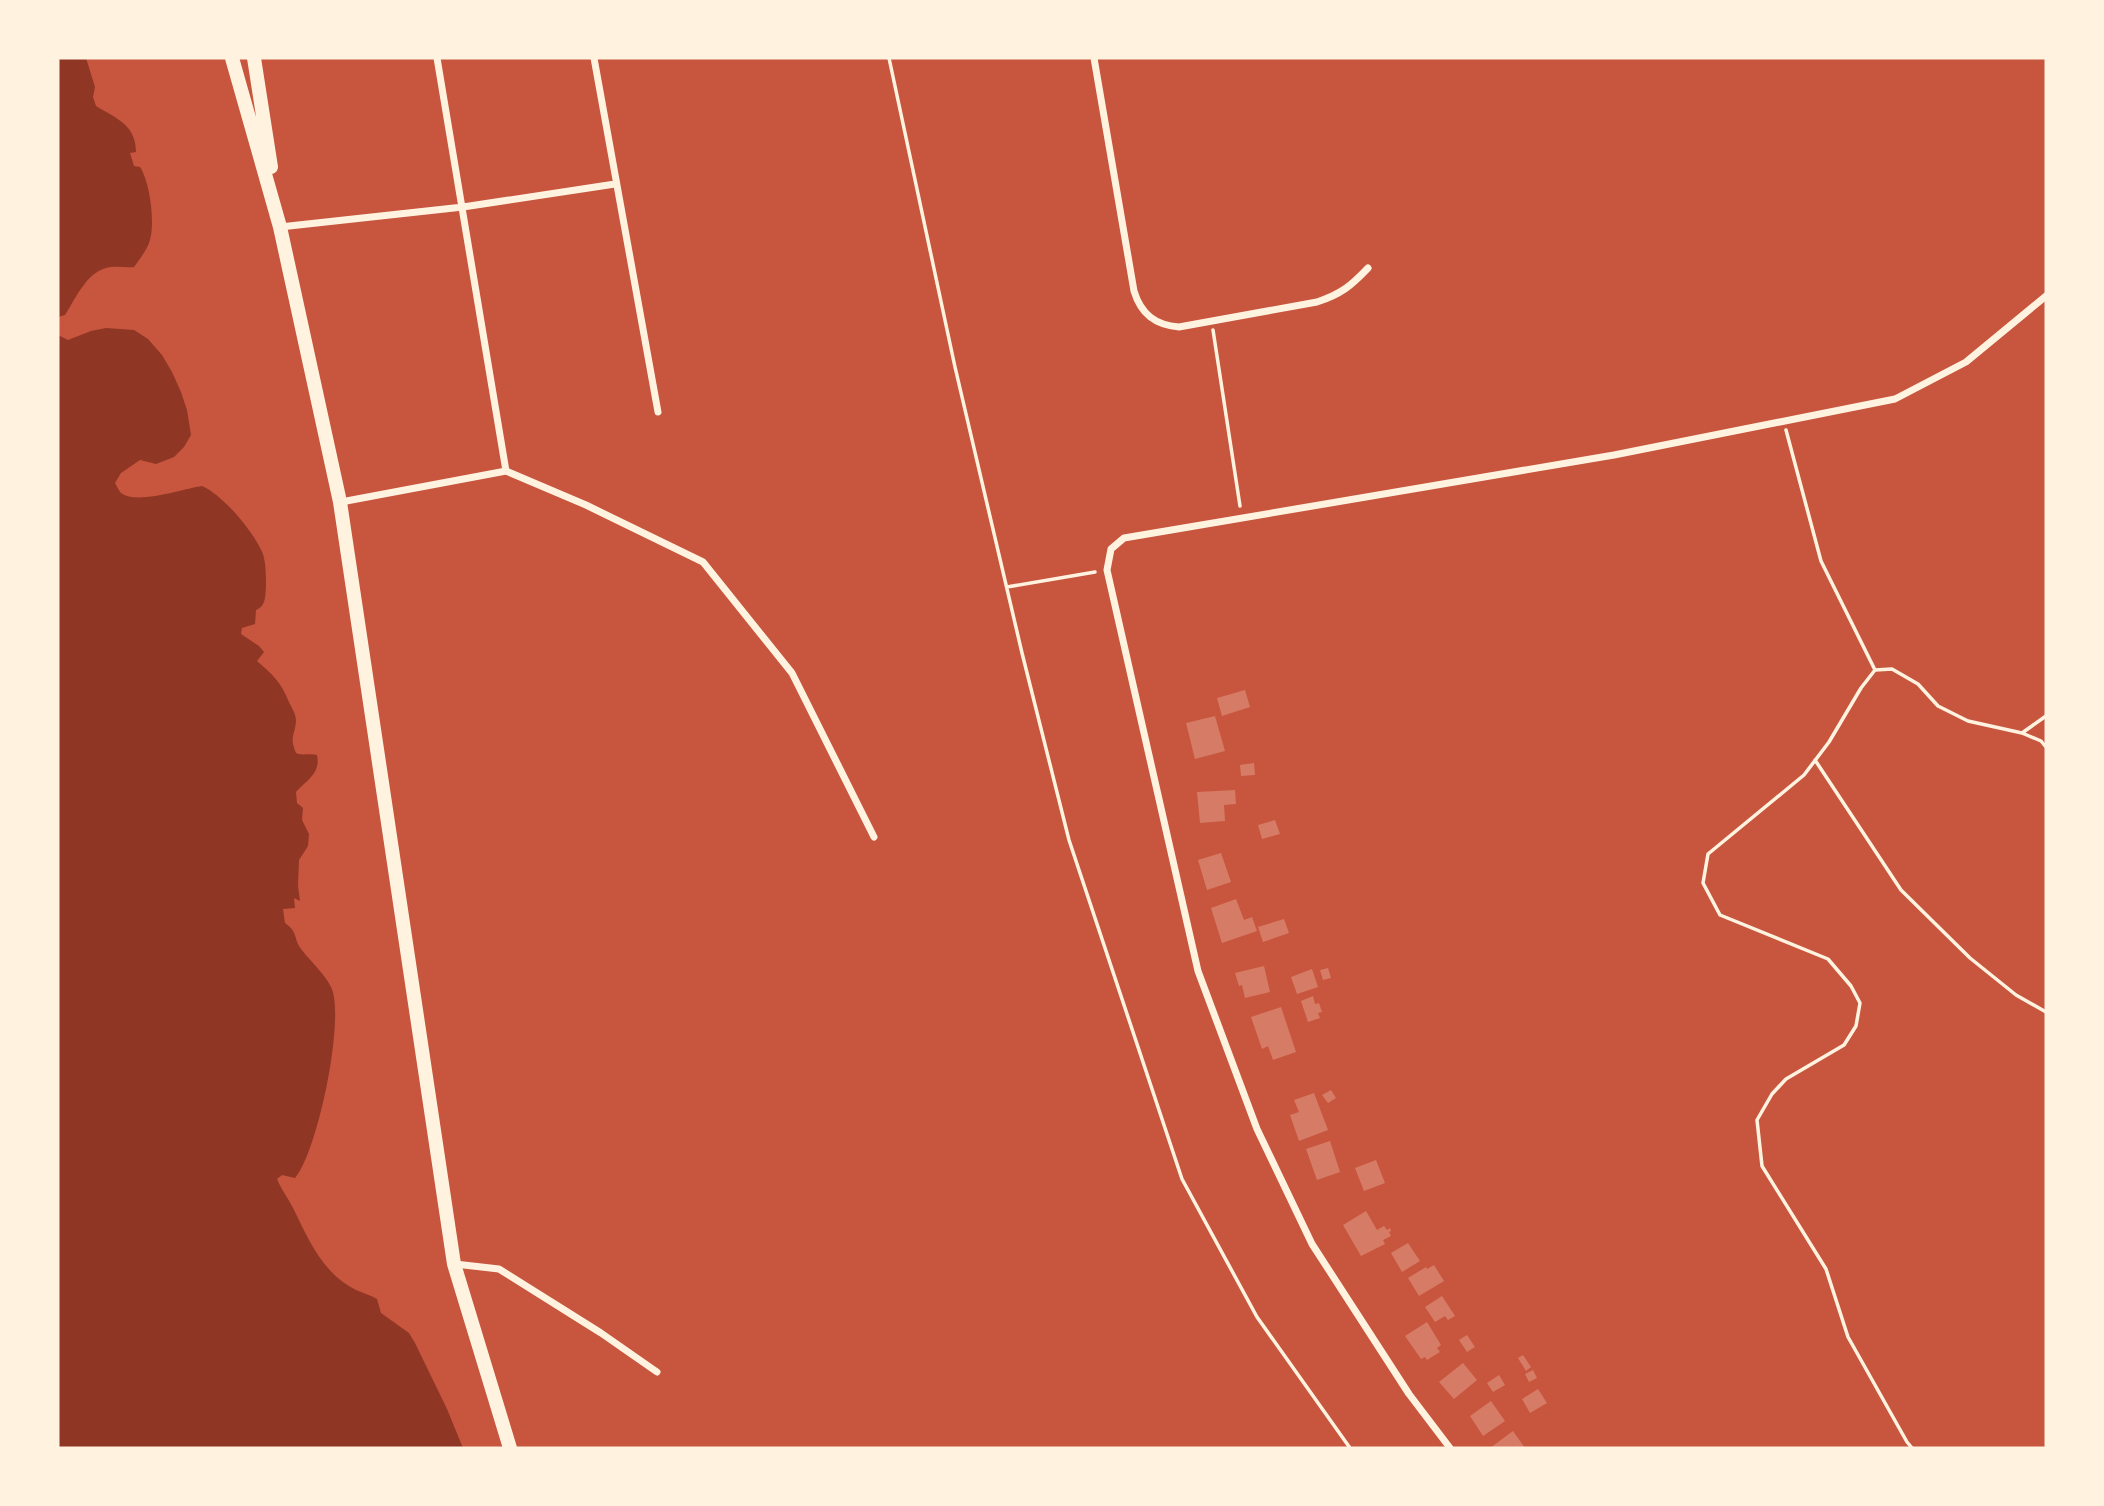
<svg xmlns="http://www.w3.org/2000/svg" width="2104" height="1506" font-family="Mulish,sans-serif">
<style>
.water{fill:#8f3625}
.building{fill:#d67c66}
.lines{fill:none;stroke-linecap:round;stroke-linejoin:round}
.path{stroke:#fff3e0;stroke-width:3.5}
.minor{stroke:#fff3e0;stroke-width:7}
.secondary{stroke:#fff3e0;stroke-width:14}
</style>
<rect width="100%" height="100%" fill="#c8553d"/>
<path class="water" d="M 58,58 L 86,58 L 95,87 L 93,97 L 96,106 C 115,118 136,124 136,152 L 130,153 L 134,166 L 140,167 C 150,182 156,225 149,243 C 146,251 139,260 134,267 C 126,268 119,266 111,267 C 88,269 76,298 65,315 L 58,317 Z
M 106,328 L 134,330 L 148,339 L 162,355 L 172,372 L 181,392 L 187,410 L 191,435 L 184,447 L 174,457 L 156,464 L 140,460 L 121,473 L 115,483 C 117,486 118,490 121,493 C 136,505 183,489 202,486 C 223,495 254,532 263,554 C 266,564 266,577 266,587 C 265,597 266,606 256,610 L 255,624 L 242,628 L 241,634 L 259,646 L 264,652 L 257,661 C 272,674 281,682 288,700 C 291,707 296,713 296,721 C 295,735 289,737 296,753 C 303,756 309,753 317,755 C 321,773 307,780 296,792 L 297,803 L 303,808 L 302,820 L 309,834 L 308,846 L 299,860 L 298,886 L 300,901 L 294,898 L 295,908 L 283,909 L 285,923 C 298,932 293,937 301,949 C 310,961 324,973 331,987 C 346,1017 317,1154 295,1178 L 282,1175 L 277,1179 C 281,1189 288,1198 293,1208 C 309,1240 322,1273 356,1290 C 363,1293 370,1295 377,1299 L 381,1313 L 409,1333 L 415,1343 L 447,1409 L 463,1448 L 58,1448 L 58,335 L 68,340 L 91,331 Z"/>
<path class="building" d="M 1245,690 L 1250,707 L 1222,716 L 1217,698 Z
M 1215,716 L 1225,751 L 1195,759 L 1186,723 Z
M 1254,763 L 1255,775 L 1241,776 L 1240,765 Z
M 1235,790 L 1236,804 L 1224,805 L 1225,821 L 1200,823 L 1197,792 Z
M 1275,820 L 1280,834 L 1262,839 L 1258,825 Z
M 1221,853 L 1231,882 L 1207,890 L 1198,860 Z
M 1236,899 L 1244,920 L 1252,917 L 1257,931 L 1222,943 L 1211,908 Z
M 1284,919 L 1289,933 L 1263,942 L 1258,927 Z
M 1264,966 L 1270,992 L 1245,998 L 1242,985 L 1239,986 L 1235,973 Z
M 1328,968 L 1331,978 L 1323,980 L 1320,970 Z
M 1312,969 L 1318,987 L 1297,994 L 1291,977 Z
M 1313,996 L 1315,1004 L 1319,1003 L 1322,1012 L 1318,1013 L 1320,1018 L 1308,1022 L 1301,1001 Z
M 1281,1007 L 1296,1052 L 1273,1060 L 1268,1046 L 1262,1049 L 1251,1017 Z
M 1331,1090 L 1336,1098 L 1328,1103 L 1322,1095 Z
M 1314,1093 L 1328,1130 L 1299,1141 L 1290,1115 L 1299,1112 L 1294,1100 Z
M 1330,1141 L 1340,1172 L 1317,1180 L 1306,1149 Z
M 1376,1160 L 1385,1183 L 1364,1191 L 1355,1168 Z
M 1366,1211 L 1377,1230 L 1384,1226 L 1387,1230 L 1390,1228 L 1391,1231 L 1389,1232 L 1391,1236 L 1383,1240 L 1385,1244 L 1361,1256 L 1343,1225 Z
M 1408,1243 L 1420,1261 L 1402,1272 L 1391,1253 Z
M 1434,1265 L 1444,1281 L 1419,1296 L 1408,1278 L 1426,1267 L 1427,1269 Z
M 1442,1296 L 1455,1316 L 1448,1320 L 1445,1316 L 1435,1322 L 1425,1307 Z
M 1427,1322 L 1441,1345 L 1437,1348 L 1440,1352 L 1427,1360 L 1425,1357 L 1421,1359 L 1405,1336 Z
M 1467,1335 L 1475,1347 L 1467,1352 L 1459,1340 Z
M 1523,1355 L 1531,1367 L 1526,1371 L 1518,1358 Z
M 1463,1363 L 1477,1380 L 1454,1399 L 1439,1382 Z
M 1533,1370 L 1537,1378 L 1529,1382 L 1525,1374 Z
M 1499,1375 L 1505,1385 L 1493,1392 L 1487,1383 Z
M 1538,1389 L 1547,1403 L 1530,1413 L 1522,1399 Z
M 1491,1401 L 1505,1421 L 1483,1436 L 1470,1416 Z
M 1513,1431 L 1525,1448 L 1490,1448 Z"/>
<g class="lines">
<path class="path" d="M 889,58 L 955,367 L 1022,653 L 1069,840 L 1182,1179 L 1257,1317 L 1350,1448
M 1213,330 L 1240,506
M 1786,430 L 1821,561 L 1875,670
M 1007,587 L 1095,572
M 1875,670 L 1861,688 L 1829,742 L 1804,775 L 1708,854 L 1703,883 L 1720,915 L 1828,959 L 1851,986 L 1860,1003 L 1856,1026 L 1844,1045 L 1786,1079 L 1772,1094 L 1757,1120 L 1762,1166 L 1826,1269 L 1848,1337 L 1907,1442 L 1912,1448
M 1875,670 L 1892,669 L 1918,684 L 1938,706 L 1968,721 L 2022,733 L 2041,741 L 2046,747
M 2022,733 L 2046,716
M 1815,760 L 1901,890 L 1970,958 L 2016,995 L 2046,1012"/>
<path class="minor" d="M 437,58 L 506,471
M 594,58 L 658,412
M 1094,58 L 1134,291 C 1141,314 1155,325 1179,327 L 1317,302 C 1341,294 1351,286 1368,268
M 280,227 L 463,207 L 615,184
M 341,502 L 506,471 L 586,505 L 703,562 L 792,673 L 874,837
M 455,1264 L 499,1269 L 601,1333 L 657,1372
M 1450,1448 L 1409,1394 L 1312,1244 L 1257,1129 L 1198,971 L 1107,570 L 1111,549 L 1124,538 L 1614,455 L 1895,399 L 1966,362 L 2046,296"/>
<path class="secondary" d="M 232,58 L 280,227 L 340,502 L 454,1264 L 510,1448
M 254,58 L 271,167"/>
</g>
<rect width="2104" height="1506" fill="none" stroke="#fff3e0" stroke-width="119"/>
</svg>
